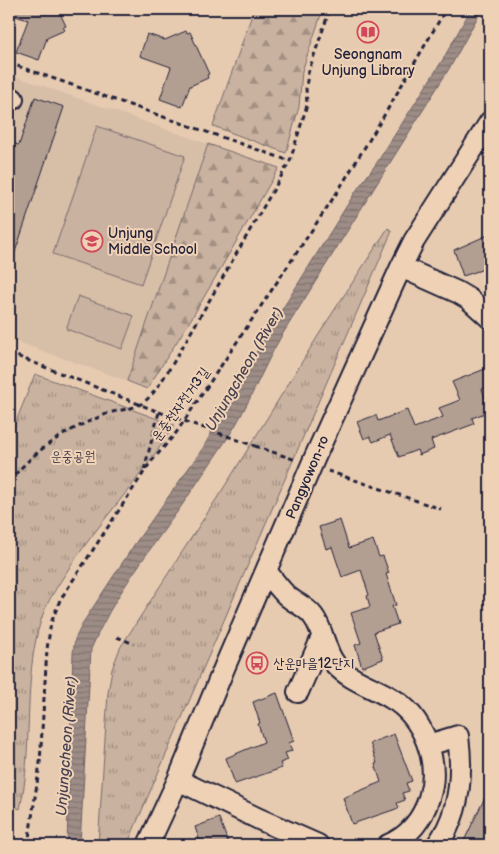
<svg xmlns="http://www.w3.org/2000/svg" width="499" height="854" font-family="'Balsamiq Sans','Poor Story',sans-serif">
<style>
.built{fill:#d7bea7}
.grass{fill:url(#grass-tufts);stroke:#766a6d}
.forest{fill:url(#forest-firs);stroke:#766a6d}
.pitch{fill:#c9b29f;stroke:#766a6d}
.water{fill:url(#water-rules);stroke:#6c6268}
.building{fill:#b39f91;stroke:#22223b}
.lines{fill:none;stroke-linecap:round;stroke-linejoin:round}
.minor-casing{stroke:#22223b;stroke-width:24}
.path{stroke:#22223b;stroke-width:3;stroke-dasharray:5 4;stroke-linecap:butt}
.minor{stroke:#efd2b6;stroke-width:20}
.path-bridge{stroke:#22223b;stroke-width:3;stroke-dasharray:5 4;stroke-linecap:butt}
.labels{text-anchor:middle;stroke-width:4;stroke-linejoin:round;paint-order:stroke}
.poi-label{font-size:14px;fill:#22223b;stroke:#efd2b6;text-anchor:start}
.street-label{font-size:14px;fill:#22223b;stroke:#efd2b6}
.park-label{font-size:14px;fill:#433f4f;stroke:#efd2b6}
.water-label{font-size:15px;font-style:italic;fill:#474252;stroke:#efd2b6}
</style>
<defs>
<pattern id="grass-tufts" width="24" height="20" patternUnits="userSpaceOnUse" patternTransform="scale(1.25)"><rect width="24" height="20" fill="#c9b29f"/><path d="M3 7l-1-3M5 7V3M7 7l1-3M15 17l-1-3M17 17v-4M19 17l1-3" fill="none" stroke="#a39083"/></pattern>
<pattern id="forest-firs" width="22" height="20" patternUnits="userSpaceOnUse" patternTransform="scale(1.25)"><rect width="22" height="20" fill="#c9b29f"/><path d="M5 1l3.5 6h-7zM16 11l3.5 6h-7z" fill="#a39083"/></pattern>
<pattern id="water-rules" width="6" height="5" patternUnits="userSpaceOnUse" patternTransform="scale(1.25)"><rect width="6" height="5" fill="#9e8d86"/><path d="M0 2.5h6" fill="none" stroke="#80736f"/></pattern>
</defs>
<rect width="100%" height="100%" fill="#e7cbb1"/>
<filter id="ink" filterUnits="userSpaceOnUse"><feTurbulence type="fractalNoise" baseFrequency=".02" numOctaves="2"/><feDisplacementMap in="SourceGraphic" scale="10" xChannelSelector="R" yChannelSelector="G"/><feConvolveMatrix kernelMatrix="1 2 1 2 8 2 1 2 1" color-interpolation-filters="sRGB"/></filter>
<g filter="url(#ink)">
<path class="built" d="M 9,74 L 208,144 L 127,381 L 9,339 Z"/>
<path class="grass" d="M 388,228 L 392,231 L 127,845 L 98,845 L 108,693 L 112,669 L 120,648 L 230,478 L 326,323 Z
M 35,374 L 174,425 C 142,479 97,523 64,576 C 55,590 46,604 41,620 C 22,681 34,747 20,809 L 9,805 L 9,439 Z"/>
<path class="forest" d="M 254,9 L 323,9 L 302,71 L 299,107 L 286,153 L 213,126 Z
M 208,144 L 279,168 L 193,316 L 147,389 L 127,381 Z"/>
<path class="pitch" d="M 97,126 L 185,156 L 141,284 L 53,254 Z
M 78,296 L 134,316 L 122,349 L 66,329 Z"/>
<path class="water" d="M 471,9 L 482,9 L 452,64 L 282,335 C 262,369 249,406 227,439 C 211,462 196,485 180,508 C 147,554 113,597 91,649 L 80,845 L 67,845 L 73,653 L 75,639 L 84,621 L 134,545 L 203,448 L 263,340 L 356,191 L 376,164 L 442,61 Z"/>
<path class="building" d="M 9,9 L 58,9 L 66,26 L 63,27 L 65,30 L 47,38 L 39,60 L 16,52 L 28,20 L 9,14 Z
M 186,31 L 187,33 L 190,32 L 209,74 L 207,75 L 208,78 L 190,86 L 182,107 L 160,99 L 171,67 L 140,56 L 147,34 L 165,40 Z
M 35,97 L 64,107 L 11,264 L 9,264 L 9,142 L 19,145 Z
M 490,234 L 490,267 L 463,276 L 454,250 Z
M 490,367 L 490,386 L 482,389 L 490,411 L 472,418 L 474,424 L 431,440 L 434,449 L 419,455 L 417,450 L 399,457 L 390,435 L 373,442 L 370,436 L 364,439 L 357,422 L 376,415 L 378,421 L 407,410 L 414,428 L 443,417 L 439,408 L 460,400 L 452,382 Z
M 340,520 L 349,548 L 373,540 L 379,557 L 383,556 L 389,573 L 386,574 L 396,605 L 392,606 L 398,624 L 374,632 L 383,659 L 362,667 L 355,645 L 361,643 L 351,613 L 370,607 L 367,596 L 369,595 L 361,570 L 342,577 L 332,547 L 326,549 L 319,527 Z
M 277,693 L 294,741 L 289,743 L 292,751 L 285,753 L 288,760 L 280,763 L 282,768 L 235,784 L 226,758 L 264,742 L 258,724 L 260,723 L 253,702 Z
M 394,734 L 412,781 L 406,783 L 409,791 L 402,793 L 405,800 L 397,803 L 399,808 L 352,824 L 343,798 L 381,782 L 375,764 L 377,763 L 370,743 Z
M 490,787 L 490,845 L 462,845 Z
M 219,818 L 229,845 L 201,845 L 195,827 Z"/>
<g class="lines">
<g class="minor-casing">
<path id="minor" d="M 9,98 L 13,99
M 401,267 L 457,292 L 469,299 L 490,318
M 267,572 C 273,580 279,588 286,595 C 294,603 306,606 313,616 C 324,630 324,650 335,664 C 349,680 373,687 391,698 C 423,716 441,762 429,798 C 423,818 409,837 388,845
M 298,692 L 322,637
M 428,745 L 458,736 C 463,774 461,813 437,845
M 178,780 L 259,819 L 318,845
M 148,845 L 178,780 L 225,666 L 315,457 L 401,267 L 414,241 L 490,122"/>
</g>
<path class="path" d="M 9,63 L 290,161
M 9,353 L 159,412 L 144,470
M 255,446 L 296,460
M 328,471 L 441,509
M 9,482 C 36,448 65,431 104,415 C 115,410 130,410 141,404 C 154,396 163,378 172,365 L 290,161 L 307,105 L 306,88 L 308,73 L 330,9
M 117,637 L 134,644
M 28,845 L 40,763 L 47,649 L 51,623 L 60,600 L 150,463 L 176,433 L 338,191 L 382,119 L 446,9"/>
<use href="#minor" class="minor"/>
<path class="path-bridge" d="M 159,412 L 255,446"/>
</g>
</g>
<defs>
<g id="library-ring" transform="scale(1.125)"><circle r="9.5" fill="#efd2b6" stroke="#d1495b" stroke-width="1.5"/><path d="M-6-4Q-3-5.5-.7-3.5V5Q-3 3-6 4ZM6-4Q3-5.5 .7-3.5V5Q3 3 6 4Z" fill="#d1495b"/></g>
<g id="school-ring" transform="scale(1.125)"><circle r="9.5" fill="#efd2b6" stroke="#d1495b" stroke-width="1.5"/><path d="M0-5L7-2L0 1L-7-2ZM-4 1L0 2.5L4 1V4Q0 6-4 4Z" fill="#d1495b"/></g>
<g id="bus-ring" transform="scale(1.125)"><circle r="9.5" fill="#efd2b6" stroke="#d1495b" stroke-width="1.5"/><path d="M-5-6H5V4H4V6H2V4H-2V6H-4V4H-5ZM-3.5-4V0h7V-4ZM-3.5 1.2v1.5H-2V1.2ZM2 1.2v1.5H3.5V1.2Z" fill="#d1495b"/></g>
</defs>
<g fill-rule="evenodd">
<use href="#library-ring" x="368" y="32"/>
<use href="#school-ring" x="92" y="241"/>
<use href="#bus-ring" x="257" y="663"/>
</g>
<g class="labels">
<g class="poi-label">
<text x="368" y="59" text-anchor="middle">Seongnam<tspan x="368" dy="16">Unjung Library</tspan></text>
<text x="108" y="238">Unjung<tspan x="108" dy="16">Middle School</tspan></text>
<text x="273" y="668">산운마을12단지</text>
</g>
<g class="street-label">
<text transform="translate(180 404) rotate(-54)" y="5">운중천자전거3길</text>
<text transform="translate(307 477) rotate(-67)" y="5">Pangyowon-ro</text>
</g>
<g class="park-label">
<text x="73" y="461">운중공원</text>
</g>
<g class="water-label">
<text transform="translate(244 369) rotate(-60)" y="5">Unjungcheon (River)</text>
<text transform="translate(66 746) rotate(-86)" y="5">Unjungcheon (River)</text>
</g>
</g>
<rect width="499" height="854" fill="none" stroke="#efd2b6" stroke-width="30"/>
<rect x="15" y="15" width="469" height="824" fill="none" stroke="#22223b" stroke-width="2" filter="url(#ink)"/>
</svg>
